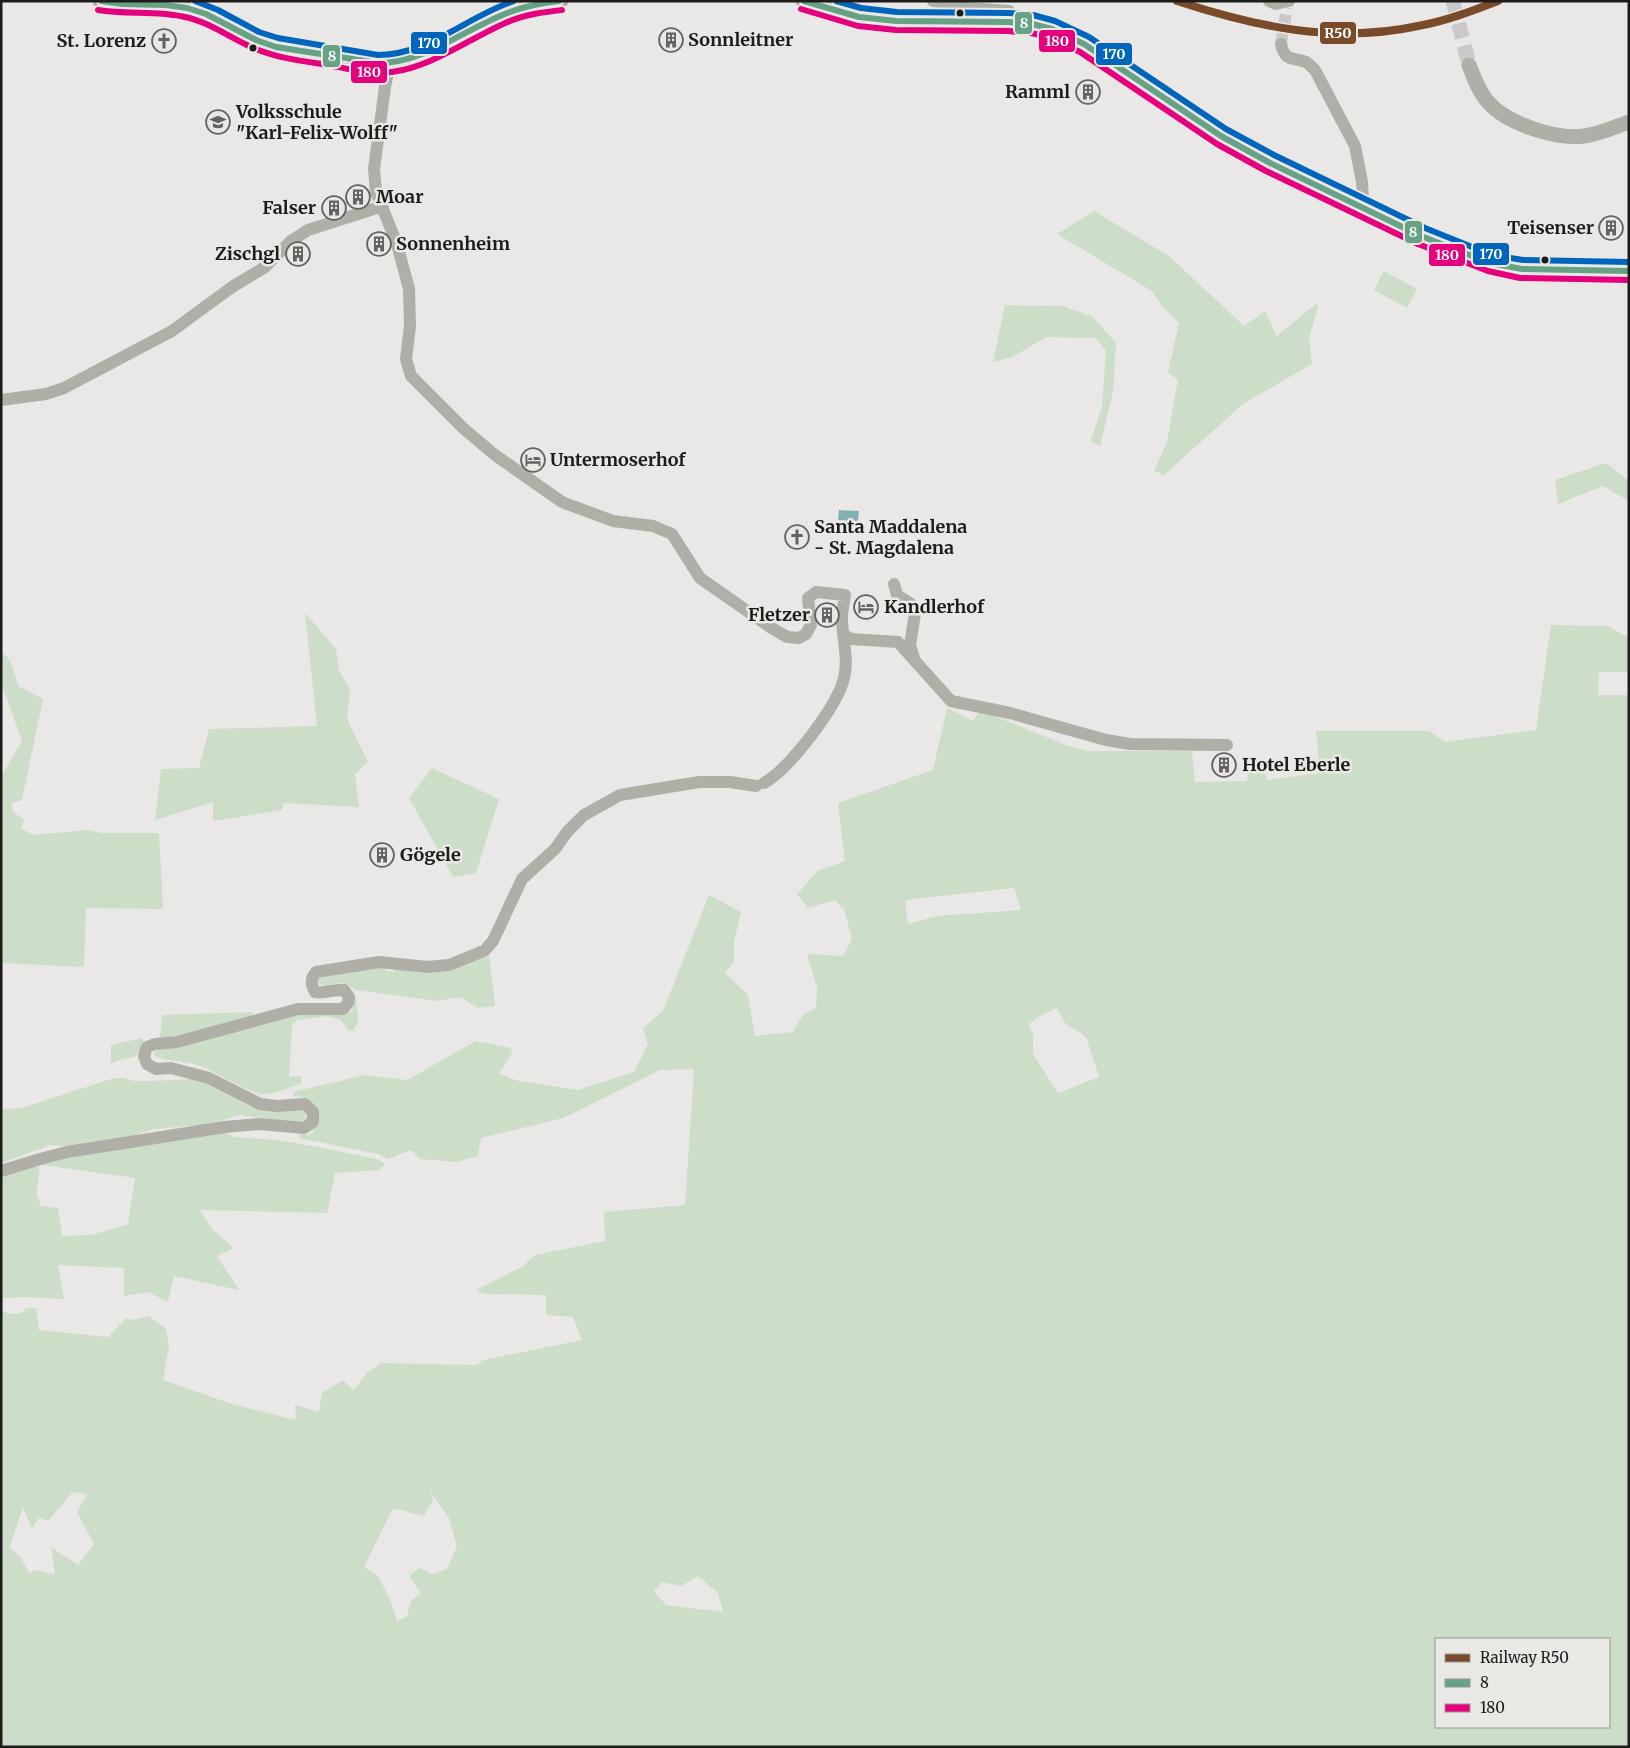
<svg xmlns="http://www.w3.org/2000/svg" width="1630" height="1748" font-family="Merriweather,serif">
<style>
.green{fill:#ccdec7;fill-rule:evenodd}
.water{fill:#82afb4}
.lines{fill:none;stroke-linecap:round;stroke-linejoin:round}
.minor-tunnel{stroke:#cac9c8;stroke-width:12;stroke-dasharray:12 6;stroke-linecap:butt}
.tertiary-tunnel{stroke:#cac9c8;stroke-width:15;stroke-dasharray:15 8;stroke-linecap:butt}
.minor{stroke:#afaea7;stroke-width:12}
.tertiary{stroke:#afaea7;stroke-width:15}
.bus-1-casing{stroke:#eae8e5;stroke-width:10}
.bus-2-casing{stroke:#eae8e5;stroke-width:10}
.bus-3-casing{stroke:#eae8e5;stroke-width:10}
.bus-1{stroke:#67a286;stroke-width:6}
.bus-2{stroke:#e5007d;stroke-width:6}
.bus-3{stroke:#0065bd;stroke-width:6}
.rail-1-casing{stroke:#eae8e5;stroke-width:11}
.rail-1{stroke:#7a4b2a;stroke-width:8}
.bus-dot{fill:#1d1c1b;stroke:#eae8e5;stroke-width:2}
.labels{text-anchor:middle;stroke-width:5;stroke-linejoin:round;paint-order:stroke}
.poi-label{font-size:18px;font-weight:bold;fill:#1d1c1b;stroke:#eae8e5;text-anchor:start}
.line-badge{stroke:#eae8e5;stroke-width:2}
.badge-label{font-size:14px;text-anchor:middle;font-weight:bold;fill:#fff}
</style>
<rect width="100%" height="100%" fill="#e9e8e6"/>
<path class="green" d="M 1094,211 L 1169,256 L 1244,326 L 1265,311 L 1277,336 L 1317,303 L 1318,307 L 1309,338 L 1312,364 L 1243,404 L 1164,475 L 1154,471 L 1167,442 L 1178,380 L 1168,373 L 1179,323 L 1162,306 L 1152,291 L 1057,234 Z
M 1384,271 L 1417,289 L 1407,308 L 1374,290 Z
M 1005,305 L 1063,306 L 1093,317 L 1116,343 L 1113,391 L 1100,447 L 1091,440 L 1102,407 L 1106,351 L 1096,338 L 1047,337 L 1012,357 L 993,362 Z
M 1606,463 L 1629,481 L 1629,501 L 1603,486 L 1558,504 L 1555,480 Z
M 305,613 L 336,649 L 339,670 L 350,689 L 347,719 L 368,762 L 355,774 L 359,807 L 283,803 L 282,810 L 213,821 L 213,802 L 155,820 L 161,769 L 199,768 L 209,729 L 317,726 Z
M 1551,625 L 1608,626 L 1629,638 L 1629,672 L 1599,672 L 1598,695 L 1629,695 L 1629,1747 L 1,1747 L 1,1309 L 6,1313 L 19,1314 L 27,1308 L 36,1308 L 39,1330 L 108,1337 L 126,1318 L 131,1320 L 149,1316 L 166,1329 L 169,1347 L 163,1380 L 232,1404 L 296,1420 L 295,1405 L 319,1412 L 322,1393 L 343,1380 L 354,1390 L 366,1374 L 380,1363 L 477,1365 L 483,1360 L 582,1340 L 573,1317 L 546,1315 L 546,1295 L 484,1294 L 476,1290 L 523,1266 L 535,1255 L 605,1241 L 604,1212 L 685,1205 L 694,1069 L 660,1070 L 563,1118 L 481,1138 L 478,1156 L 457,1162 L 420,1159 L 411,1150 L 388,1159 L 378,1154 L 299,1138 L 300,1134 L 310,1135 C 326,1117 317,1097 294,1096 L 293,1092 L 365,1075 L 407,1080 L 476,1041 L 511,1048 L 512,1053 L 499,1074 L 519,1081 L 578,1090 L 634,1072 L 648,1044 L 643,1028 L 663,1011 L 709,895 L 741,912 L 734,942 L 734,962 L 725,973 L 748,995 L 755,1036 L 793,1032 L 802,1016 L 816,1008 L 817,987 L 807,954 L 843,956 L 852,939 L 844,909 L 835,900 L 808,908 L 797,894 L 818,871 L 845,861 L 838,803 L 933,770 L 947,708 L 973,721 L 980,710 L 1066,745 L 1089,751 L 1192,751 L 1195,782 L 1247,781 L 1248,773 L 1265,772 L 1267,780 L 1320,773 L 1316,731 L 1429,731 L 1445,742 L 1536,730 ZM 1014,888 L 1021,910 L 937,916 L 908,924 L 905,900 ZM 1057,1008 L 1065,1023 L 1086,1037 L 1099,1077 L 1058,1093 L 1033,1054 L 1033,1035 L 1029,1024 L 1038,1017 ZM 430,1491 L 449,1518 L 457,1546 L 447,1569 L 434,1574 L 419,1568 L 409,1576 L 421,1593 L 411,1601 L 407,1616 L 397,1621 L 390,1599 L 378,1576 L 364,1567 L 393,1508 L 424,1516 L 433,1500 ZM 73,1492 L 87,1494 L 77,1512 L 94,1544 L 78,1565 L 51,1547 L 55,1574 L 37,1570 L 29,1573 L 20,1556 L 9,1548 L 23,1508 L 32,1528 L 39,1518 L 48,1521 ZM 698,1576 L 718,1593 L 723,1612 L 666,1605 L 654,1591 L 662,1582 L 681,1586 ZM 1436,1639 L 1609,1639 L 1609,1727 L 1436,1727 Z
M 1,652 C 12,658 15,674 18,686 L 43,699 L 22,800 L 12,803 L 13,812 L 25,820 L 21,828 L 33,835 L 87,830 L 102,833 L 159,833 L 163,909 L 86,908 L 84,967 L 1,963 L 1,777 L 22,741 L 1,682 Z
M 432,768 L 499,799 L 476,873 L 453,877 L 409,798 Z
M 489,952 L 495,1006 L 477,1008 L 461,997 L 437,1001 L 356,990 C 344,982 337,981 324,987 L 317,982 L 318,977 L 387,966 L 386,971 L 395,972 L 394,967 L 420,973 L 436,972 Z
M 356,997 L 358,1022 L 353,1031 L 348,1030 L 341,1020 L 328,1016 L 297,1020 L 292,1026 L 289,1077 L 301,1076 L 301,1084 C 289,1087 276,1094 263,1094 C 251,1094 217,1073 203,1067 C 188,1061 170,1062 154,1056 L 156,1049 L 260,1026 L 297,1013 L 344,1014 L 353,1010 L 354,998 Z
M 252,1012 L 254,1017 L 170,1038 L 160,1037 L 162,1015 Z
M 142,1038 L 144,1043 L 136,1056 L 116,1061 L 111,1064 L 111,1045 Z
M 122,1078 L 135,1081 L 151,1081 L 192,1079 L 215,1086 L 249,1106 L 262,1110 L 302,1109 L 307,1115 L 306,1119 L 297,1123 L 239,1115 L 221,1121 L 203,1125 L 154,1129 L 122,1139 L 69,1147 L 51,1145 L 1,1163 L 1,1109 L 22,1108 L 111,1079 Z
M 224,1132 L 234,1137 L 277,1140 L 318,1147 L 376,1159 L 386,1164 L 379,1170 L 335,1173 L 327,1213 L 200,1210 L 212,1229 L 234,1248 L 217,1256 L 239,1290 L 174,1276 L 168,1302 L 148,1292 L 124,1296 L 124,1268 L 58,1265 L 64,1299 L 26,1297 L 1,1298 L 1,1176 L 36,1164 L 40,1168 L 36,1193 L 41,1206 L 58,1208 L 62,1236 L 91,1235 L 128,1224 L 135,1178 L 43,1165 L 42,1162 Z"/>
<path class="water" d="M 839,510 L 859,511 L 858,521 L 838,520 Z"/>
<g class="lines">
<path class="minor-tunnel" d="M 1281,44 L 1287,8"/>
<path class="tertiary-tunnel" d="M 1453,1 L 1469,65"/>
<path class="minor" d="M 933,1 L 954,7 L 1009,11 L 1008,22
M 1269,1 L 1276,4 L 1289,1
M 1281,44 C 1285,62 1292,57 1306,62 C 1309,64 1312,67 1315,70 L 1355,146 L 1362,182 L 1363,200 L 1360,206
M 390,63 L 385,87 L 374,169 L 376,192 L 397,244 L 409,289 L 410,326 L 406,359 L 411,376 L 463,428 L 495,455 L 562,502 L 613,521 L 653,526 L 672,534 L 700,578 L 770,627 L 787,637 L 799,638 L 806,634 L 811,625 L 808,598 L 816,592 L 845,595 C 844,603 842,610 842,618 C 842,638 849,658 844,678 C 837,707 789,769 764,783
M 1,400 L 46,394 L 64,388 L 172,331 L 232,287 L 265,267 L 291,241 L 308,230 L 383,206
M 894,584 L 897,595 L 916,607 L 910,645 L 914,658
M 843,634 L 851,639 L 898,642 L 951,701 L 1010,713 L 1106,740 L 1130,744 L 1227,745
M 1,1171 L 40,1159 L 67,1152 L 225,1127 L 259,1124 L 304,1128 L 313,1122 L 313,1112 L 305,1104 L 277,1106 L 260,1104 L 209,1078 L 171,1068 L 156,1069 L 147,1064 L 144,1056 L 147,1047 L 155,1044 L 177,1042 L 298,1009 L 343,1009 L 348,1003 L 349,997 L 344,990 C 334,989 325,994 315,992 C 311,984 310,979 316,972 L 379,962 L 427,967 L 449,965 L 476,954 L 485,950 L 493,941 L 522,879 L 555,849 L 567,832 L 584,815 L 620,795 L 699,782 L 730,782 L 756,786"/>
<path class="tertiary" d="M 100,1 C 129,8 159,1 187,8 C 213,14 233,30 256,40 C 282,51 310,53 338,58 C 355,61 373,65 391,63 C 434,57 469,28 509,12 C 526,6 544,3 561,1
M 803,1 L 859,17 L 896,21 L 1008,22 L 1032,24 L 1052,29 L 1084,44 L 1221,136 L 1270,163 L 1421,236 L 1490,263 L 1522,269 L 1629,271
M 1469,65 C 1474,78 1479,92 1488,102 C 1507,124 1557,140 1584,136 C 1600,134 1614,127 1629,122"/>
<g class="bus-1-casing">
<path id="bus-1" d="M 101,1 L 122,4 L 166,5 L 187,8 L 206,14 L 256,40 L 276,47 L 378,63 C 427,63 465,28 510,12 C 525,6 542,3 559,1
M 804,1 L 859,17 L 896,21 L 1008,22 L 1032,24 L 1052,29 L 1084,44 L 1221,136 L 1270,163 L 1421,236 L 1490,263 L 1522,269 L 1629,271"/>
</g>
<g class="bus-2-casing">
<path id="bus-2" d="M 801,9 L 858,26 L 896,30 L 1008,31 L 1031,33 L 1049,37 L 1080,52 L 1217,144 L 1266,171 L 1418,244 L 1488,271 L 1520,278 L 1629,280
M 98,10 C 127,15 157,10 185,17 C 209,22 229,37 251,47 C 275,58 302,61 328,65 C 349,69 371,75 392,72 C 435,66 471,37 510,21 C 527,14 545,12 562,10"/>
</g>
<g class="bus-3-casing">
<path id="bus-3" d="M 195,1 L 218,10 L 259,32 L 278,38 L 378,55 C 428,55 468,16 514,1
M 836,1 L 861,8 L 897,12 L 1009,13 L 1033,15 L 1055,21 L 1089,37 L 1226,129 L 1274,155 L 1425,228 L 1492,255 L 1523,260 L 1629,262"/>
</g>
<use href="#bus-1" class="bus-1"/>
<use href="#bus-2" class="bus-2"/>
<use href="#bus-3" class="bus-3"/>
<g class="rail-1-casing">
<path id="rail-1" d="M 1177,1 C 1256,27 1335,44 1418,26 C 1446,21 1472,11 1498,1"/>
</g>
<use href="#rail-1" class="rail-1"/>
</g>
<defs>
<g id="building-ring" transform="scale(1.25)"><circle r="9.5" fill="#eae8e5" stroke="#646362" stroke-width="1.5"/><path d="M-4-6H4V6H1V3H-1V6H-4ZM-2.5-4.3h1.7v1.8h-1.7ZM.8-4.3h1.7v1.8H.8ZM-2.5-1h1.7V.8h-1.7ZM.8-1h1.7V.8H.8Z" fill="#646362"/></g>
<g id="church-ring" transform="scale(1.25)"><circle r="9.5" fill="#eae8e5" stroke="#646362" stroke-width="1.5"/><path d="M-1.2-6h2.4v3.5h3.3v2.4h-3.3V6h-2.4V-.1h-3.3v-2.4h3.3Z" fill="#646362"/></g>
<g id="school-ring" transform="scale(1.25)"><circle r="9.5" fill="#eae8e5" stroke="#646362" stroke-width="1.5"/><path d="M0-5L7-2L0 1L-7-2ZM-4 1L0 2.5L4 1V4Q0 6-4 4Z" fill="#646362"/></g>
<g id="hotel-ring" transform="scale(1.25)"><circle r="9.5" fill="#eae8e5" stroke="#646362" stroke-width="1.5"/><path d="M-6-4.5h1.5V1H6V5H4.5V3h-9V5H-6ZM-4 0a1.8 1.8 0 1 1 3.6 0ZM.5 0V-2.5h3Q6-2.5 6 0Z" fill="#646362"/></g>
</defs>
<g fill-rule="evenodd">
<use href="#building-ring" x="671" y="40"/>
<use href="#church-ring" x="164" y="41"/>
<use href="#building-ring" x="1088" y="92"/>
<use href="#school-ring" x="218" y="122"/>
<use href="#building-ring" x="358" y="197"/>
<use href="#building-ring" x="334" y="208"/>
<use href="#building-ring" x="1611" y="228"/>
<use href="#building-ring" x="379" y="244"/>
<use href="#building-ring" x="298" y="254"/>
<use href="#hotel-ring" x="533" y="460"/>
<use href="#church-ring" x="797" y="537"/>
<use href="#hotel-ring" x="866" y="607"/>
<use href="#building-ring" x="827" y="615"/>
<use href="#building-ring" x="1224" y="765"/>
<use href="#building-ring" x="382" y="855"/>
</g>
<g class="bus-dot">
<circle cx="960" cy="13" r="4.5"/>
<circle cx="253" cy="48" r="4.5"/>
<circle cx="1545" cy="260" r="4.5"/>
</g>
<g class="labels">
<g class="poi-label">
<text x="688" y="46">Sonnleitner</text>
<text x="146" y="47" text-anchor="end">St. Lorenz</text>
<text x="1070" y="98" text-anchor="end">Ramml</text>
<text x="236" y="118">Volksschule<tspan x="236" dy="21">"Karl-Felix-Wolff"</tspan></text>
<text x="376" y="203">Moar</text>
<text x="316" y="214" text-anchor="end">Falser</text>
<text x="1594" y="234" text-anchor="end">Teisenser</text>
<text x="396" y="250">Sonnenheim</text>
<text x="280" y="260" text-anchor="end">Zischgl</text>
<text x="550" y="466">Untermoserhof</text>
<text x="814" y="533">Santa Maddalena<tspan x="814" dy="21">- St. Magdalena</tspan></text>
<text x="884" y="613">Kandlerhof</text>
<text x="810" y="621" text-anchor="end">Fletzer</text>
<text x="1242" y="771">Hotel Eberle</text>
<text x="400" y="861">Gögele</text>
</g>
</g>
<g class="line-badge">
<rect x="1014" y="11" width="19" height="24" rx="5" fill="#67a286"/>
<rect x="1319" y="21" width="38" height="24" rx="5" fill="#7a4b2a"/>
<rect x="1038" y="29" width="38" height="24" rx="5" fill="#e5007d"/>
<rect x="410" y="31" width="38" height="24" rx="5" fill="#0065bd"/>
<rect x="1095" y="42" width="38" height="24" rx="5" fill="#0065bd"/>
<rect x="322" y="44" width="19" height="24" rx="5" fill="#67a286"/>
<rect x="350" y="60" width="38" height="24" rx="5" fill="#e5007d"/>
<rect x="1404" y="220" width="19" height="24" rx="5" fill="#67a286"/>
<rect x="1472" y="242" width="38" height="24" rx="5" fill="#0065bd"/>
<rect x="1428" y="243" width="38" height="24" rx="5" fill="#e5007d"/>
</g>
<g class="badge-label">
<text x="1024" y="28">8</text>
<text x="1338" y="38">R50</text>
<text x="1057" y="46">180</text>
<text x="429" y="48">170</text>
<text x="1114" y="59">170</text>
<text x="332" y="61">8</text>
<text x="369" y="77">180</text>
<text x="1413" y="237">8</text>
<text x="1491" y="259">170</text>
<text x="1447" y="260">180</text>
</g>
<rect width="1630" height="1748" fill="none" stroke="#1d1c1b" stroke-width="5"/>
<rect x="1435" y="1638" width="175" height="90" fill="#eae8e5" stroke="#989694"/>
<rect x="1445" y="1654" width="25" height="8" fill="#7a4b2a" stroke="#989694"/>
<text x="1480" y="1663" font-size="15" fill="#1d1c1b">Railway R50</text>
<rect x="1445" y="1679" width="25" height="8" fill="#67a286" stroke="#989694"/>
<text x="1480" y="1688" font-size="15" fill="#1d1c1b">8</text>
<rect x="1445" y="1704" width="25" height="8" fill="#e5007d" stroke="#989694"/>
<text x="1480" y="1713" font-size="15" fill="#1d1c1b">180</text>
</svg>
